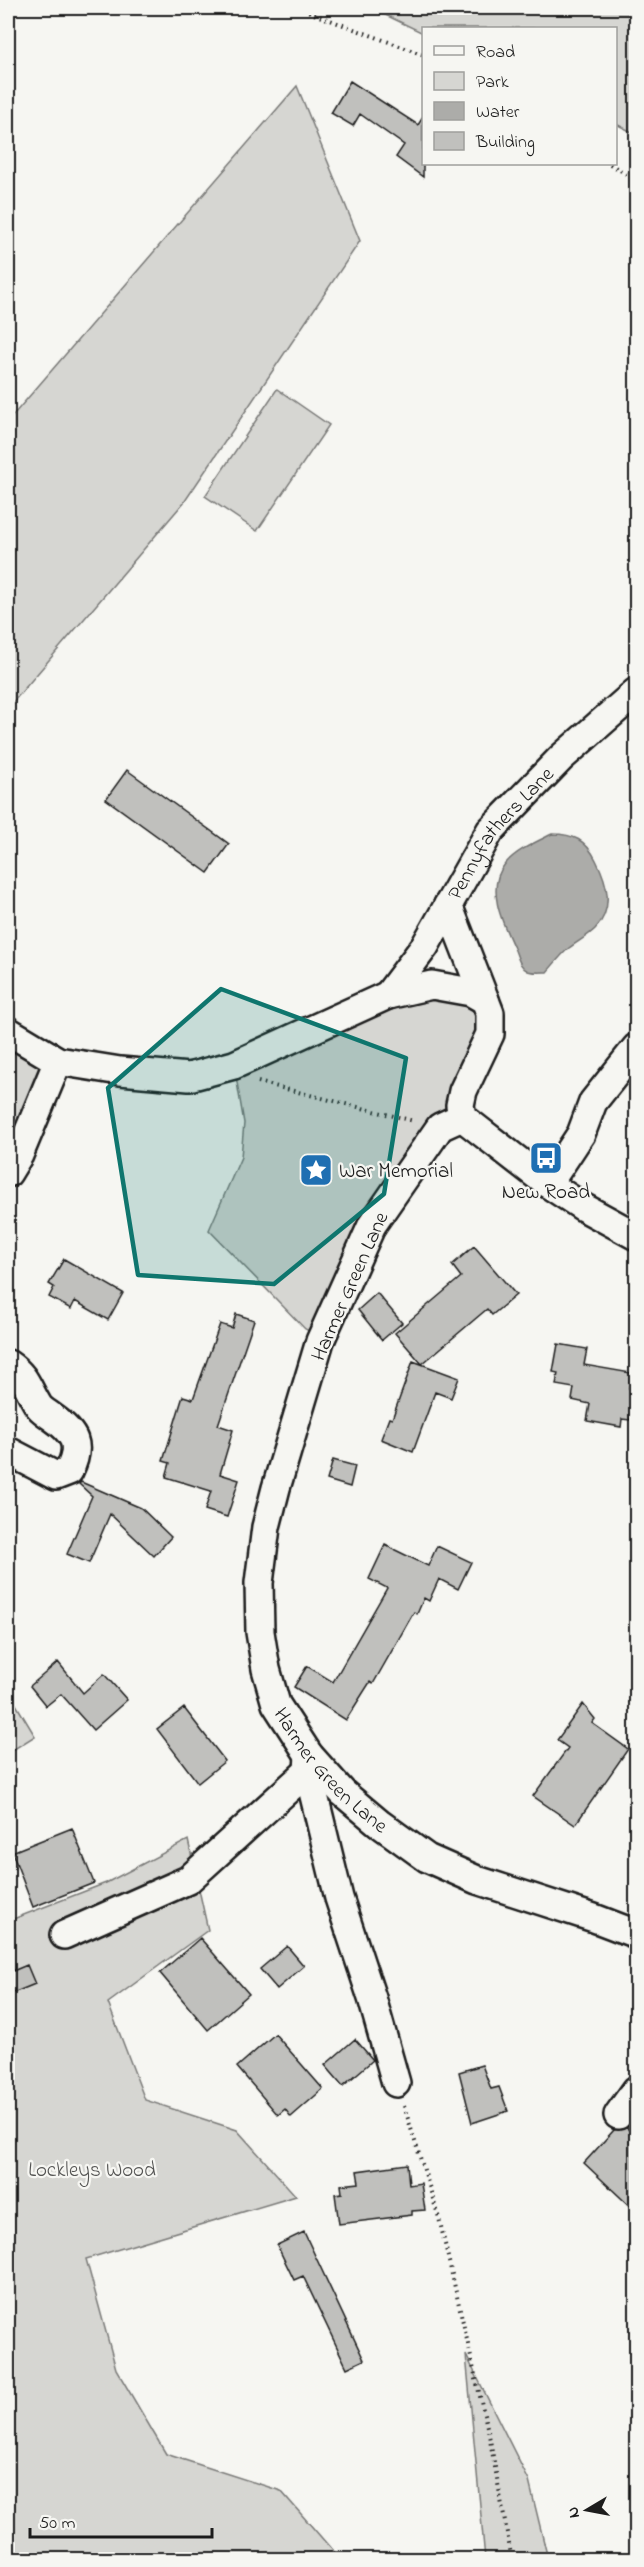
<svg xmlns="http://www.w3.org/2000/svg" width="644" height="2567" font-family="'Indie Flower',sans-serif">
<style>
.green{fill:#d6d6d2;stroke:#797977;stroke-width:1.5}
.water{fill:#acaca9;stroke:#727271;stroke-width:1.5}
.building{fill:#c0c0bd;stroke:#1c1c1c;stroke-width:1.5}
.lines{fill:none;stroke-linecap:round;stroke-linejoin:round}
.minor-casing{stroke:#1c1c1c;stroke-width:32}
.path{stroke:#1c1c1c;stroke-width:4;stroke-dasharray:1.5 4.5;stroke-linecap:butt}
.minor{stroke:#f6f6f2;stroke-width:27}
.marked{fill:#0f766e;fill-opacity:0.2;stroke:#0f766e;stroke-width:4.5;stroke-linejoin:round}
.labels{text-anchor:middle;stroke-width:4.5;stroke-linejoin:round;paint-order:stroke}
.street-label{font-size:21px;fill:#1c1c1c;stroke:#f6f6f2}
.poi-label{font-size:21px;fill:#1c1c1c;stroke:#f6f6f2;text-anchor:start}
.park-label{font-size:21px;fill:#545453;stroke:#f6f6f2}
</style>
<rect width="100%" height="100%" fill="#f6f6f2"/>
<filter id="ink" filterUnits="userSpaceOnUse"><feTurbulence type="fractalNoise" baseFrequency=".0167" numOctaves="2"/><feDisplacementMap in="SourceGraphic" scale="12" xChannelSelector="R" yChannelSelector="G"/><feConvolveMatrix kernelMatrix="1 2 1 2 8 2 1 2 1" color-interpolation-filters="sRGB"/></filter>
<g filter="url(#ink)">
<path class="green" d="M 371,8 L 636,8 L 636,134 L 616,124 L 616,28 L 424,28 L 423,33 Z
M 297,86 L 360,241 L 185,501 L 8,708 L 8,421 Z
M 277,389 L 329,425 L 257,531 L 205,496 Z
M 432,985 L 490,1013 L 440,1127 L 322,1337 L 305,1329 L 209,1230 L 241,1157 L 244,1123 L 234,1065 Z
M 8,1031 L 58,1061 L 8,1169 Z
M 8,1691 L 35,1736 L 8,1753 Z
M 188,1840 L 208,1930 L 108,2003 L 145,2100 L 237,2130 L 296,2196 L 86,2259 L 116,2369 L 166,2454 L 281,2491 L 340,2559 L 8,2560 L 8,1921 L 106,1883 Z
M 466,2355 L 529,2481 L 548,2559 L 485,2559 Z"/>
<path class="water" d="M 552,834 C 574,834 586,840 596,860 C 607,882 615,908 595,929 C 588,936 577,942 569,948 C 561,955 554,964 547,972 C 542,972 533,973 528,971 C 519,967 518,956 514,948 C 503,924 485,888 505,864 C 517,850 536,842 552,834 Z"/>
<path class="building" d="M 350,81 L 418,125 L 423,117 L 423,177 L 396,157 L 404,145 L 360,114 L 353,126 L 331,113 Z
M 127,770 L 229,844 L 208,873 L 106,799 Z
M 474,1246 L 516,1295 L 492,1315 L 487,1309 L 422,1364 L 395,1333 L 461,1277 L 452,1265 Z
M 64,1259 L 123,1293 L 108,1320 L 75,1301 L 71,1309 L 49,1297 L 54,1287 L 49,1284 Z
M 377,1293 L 402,1323 L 382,1340 L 358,1310 Z
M 236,1314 L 254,1320 L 218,1425 L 233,1430 L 220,1474 L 239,1480 L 227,1517 L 205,1510 L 211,1491 L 166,1477 L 170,1463 L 163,1461 L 183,1396 L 193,1399 L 220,1324 L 232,1328 Z
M 558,1344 L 587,1349 L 584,1365 L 631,1373 L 629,1388 L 636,1389 L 630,1420 L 622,1419 L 621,1427 L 587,1421 L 590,1404 L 572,1400 L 574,1388 L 556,1385 L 558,1373 L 553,1372 Z
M 413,1361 L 459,1378 L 451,1398 L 435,1392 L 413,1452 L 381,1439 L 389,1418 L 392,1419 Z
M 333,1460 L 355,1466 L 350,1487 L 327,1480 Z
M 81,1482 L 141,1508 L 171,1537 L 154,1556 L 110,1514 L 89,1563 L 67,1554 L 92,1496 L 79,1484 Z
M 385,1545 L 428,1566 L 437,1546 L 471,1562 L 458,1589 L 439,1579 L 429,1601 L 424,1598 L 417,1614 L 414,1612 L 373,1684 L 370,1682 L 346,1720 L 294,1687 L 307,1666 L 333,1682 L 387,1588 L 369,1579 Z
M 58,1662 L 83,1693 L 104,1674 L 127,1700 L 93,1730 L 61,1694 L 46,1706 L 30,1686 Z
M 583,1704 L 595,1719 L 592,1723 L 628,1749 L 575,1825 L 533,1796 L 568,1748 L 557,1740 Z
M 184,1708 L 225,1761 L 198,1783 L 157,1729 Z
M 72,1828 L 94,1883 L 33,1907 L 12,1852 Z
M 200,1938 L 249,1994 L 208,2030 L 160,1973 Z
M 287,1946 L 304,1966 L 277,1989 L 260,1969 Z
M 27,1965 L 35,1984 L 13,1993 L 8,1973 Z
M 275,2034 L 323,2089 L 291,2117 L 285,2109 L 278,2115 L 237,2067 Z
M 355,2039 L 373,2060 L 343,2086 L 325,2065 Z
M 482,2065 L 491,2089 L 499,2087 L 508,2111 L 472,2123 L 459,2072 Z
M 627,2128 L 636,2137 L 636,2212 L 584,2163 L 614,2130 Z
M 407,2164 L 409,2185 L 421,2183 L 425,2210 L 412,2211 L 412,2215 L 339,2224 L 335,2194 L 342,2193 L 341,2185 L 359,2183 L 357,2171 Z
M 304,2232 L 364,2360 L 347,2368 L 303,2276 L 294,2280 L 277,2245 Z"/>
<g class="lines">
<g class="minor-casing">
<g id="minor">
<path d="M 448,905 L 485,1000"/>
<path id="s1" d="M 388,995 L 425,946 L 490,831 L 561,758 L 636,692"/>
<path d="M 8,1031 L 58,1061 L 120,1071 L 189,1077 L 234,1065 L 388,995 L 432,985 L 471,992 L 485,1000 L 490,1013 L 490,1034 L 463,1091 L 460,1105 L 462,1117"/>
<path id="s2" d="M 462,1117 L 440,1127 L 372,1225 L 320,1341 L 276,1488 L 266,1527 L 259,1583 L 260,1632 L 266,1669 L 276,1704 L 309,1755 L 343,1793 L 380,1824 L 427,1858 L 477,1880 L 594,1918 L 636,1934"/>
<path d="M 462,1117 L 548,1184 L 583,1207 L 636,1236"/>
<path d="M 8,1173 L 19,1155 L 58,1061"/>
<path d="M 548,1184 L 581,1134 L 593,1102 L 636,1048"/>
<path d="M 8,1364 C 26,1376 27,1387 38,1405 C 41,1410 47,1413 52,1417 C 75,1433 82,1445 69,1471 L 56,1476 L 8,1451"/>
<path d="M 309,1755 L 308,1771 L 339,1898 L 372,1998 L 396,2083"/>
<path d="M 64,1935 L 188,1880 L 308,1771"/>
<path d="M 618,2115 L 636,2090"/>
</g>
</g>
<path class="path" d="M 304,8 L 311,13 L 424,55
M 610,164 L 636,180
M 258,1082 L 414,1121
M 404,2106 L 439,2218 L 490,2440 L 512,2560"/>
<use href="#minor" class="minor"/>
</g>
</g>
<path class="marked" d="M 221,989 L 406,1058 L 384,1194 L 274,1284 L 138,1275 L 108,1088 Z"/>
<defs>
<g id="bus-square" transform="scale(1.725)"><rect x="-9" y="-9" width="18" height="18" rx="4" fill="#1f6fb2" stroke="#f6f6f2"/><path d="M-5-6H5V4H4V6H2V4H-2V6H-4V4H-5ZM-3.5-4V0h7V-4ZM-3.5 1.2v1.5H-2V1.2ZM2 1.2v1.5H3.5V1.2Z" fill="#fff"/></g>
<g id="sight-square" transform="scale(1.725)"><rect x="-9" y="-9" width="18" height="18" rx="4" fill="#1f6fb2" stroke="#f6f6f2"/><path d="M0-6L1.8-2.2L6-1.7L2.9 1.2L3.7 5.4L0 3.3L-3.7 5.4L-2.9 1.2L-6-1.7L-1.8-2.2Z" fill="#fff"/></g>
</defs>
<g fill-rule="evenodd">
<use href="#bus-square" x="546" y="1158"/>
<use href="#sight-square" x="316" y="1170"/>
</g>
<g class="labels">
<g class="street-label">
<text dy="7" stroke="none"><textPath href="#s1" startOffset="198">Pennyfathers Lane</textPath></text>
<text transform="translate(349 1286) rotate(-66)" y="7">Harmer Green Lane</text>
<text dy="7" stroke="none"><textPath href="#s2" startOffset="730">Harmer Green Lane</textPath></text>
</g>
<g class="poi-label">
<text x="339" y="1177">War Memorial</text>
<text x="546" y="1198" text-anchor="middle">New Road</text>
</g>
<g class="park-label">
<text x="92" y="2176">Lockleys Wood</text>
</g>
</g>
<rect width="644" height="2567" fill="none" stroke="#f6f6f2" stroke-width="30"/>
<rect x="15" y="15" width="614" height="2537" fill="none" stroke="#1c1c1c" stroke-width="2" filter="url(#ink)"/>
<rect x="422" y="27" width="195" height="138" fill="#f6f6f2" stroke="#9f9f9c" stroke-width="1.5"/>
<rect x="434" y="46" width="30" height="9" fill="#f6f6f2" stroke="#9f9f9c" stroke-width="1.5"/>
<text x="476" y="57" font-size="18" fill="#1c1c1c">Road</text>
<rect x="434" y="72" width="30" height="18" fill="#d6d6d2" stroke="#9f9f9c" stroke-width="1.5"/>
<text x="476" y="87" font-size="18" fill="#1c1c1c">Park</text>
<rect x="434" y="102" width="30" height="18" fill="#acaca9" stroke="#9f9f9c" stroke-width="1.5"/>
<text x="476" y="117" font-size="18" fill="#1c1c1c">Water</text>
<rect x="434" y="132" width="30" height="18" fill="#c0c0bd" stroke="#9f9f9c" stroke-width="1.5"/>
<text x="476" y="147" font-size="18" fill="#1c1c1c">Building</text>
<g transform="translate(587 2510) rotate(260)" stroke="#f6f6f2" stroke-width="4.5" paint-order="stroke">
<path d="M0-4.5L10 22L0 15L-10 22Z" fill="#1c1c1c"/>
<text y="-9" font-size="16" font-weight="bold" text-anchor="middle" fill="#1c1c1c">N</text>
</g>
<path d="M30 2528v9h182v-9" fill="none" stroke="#1c1c1c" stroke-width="3"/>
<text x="39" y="2528" font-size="18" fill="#1c1c1c" stroke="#f6f6f2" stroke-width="4.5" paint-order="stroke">50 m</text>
</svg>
